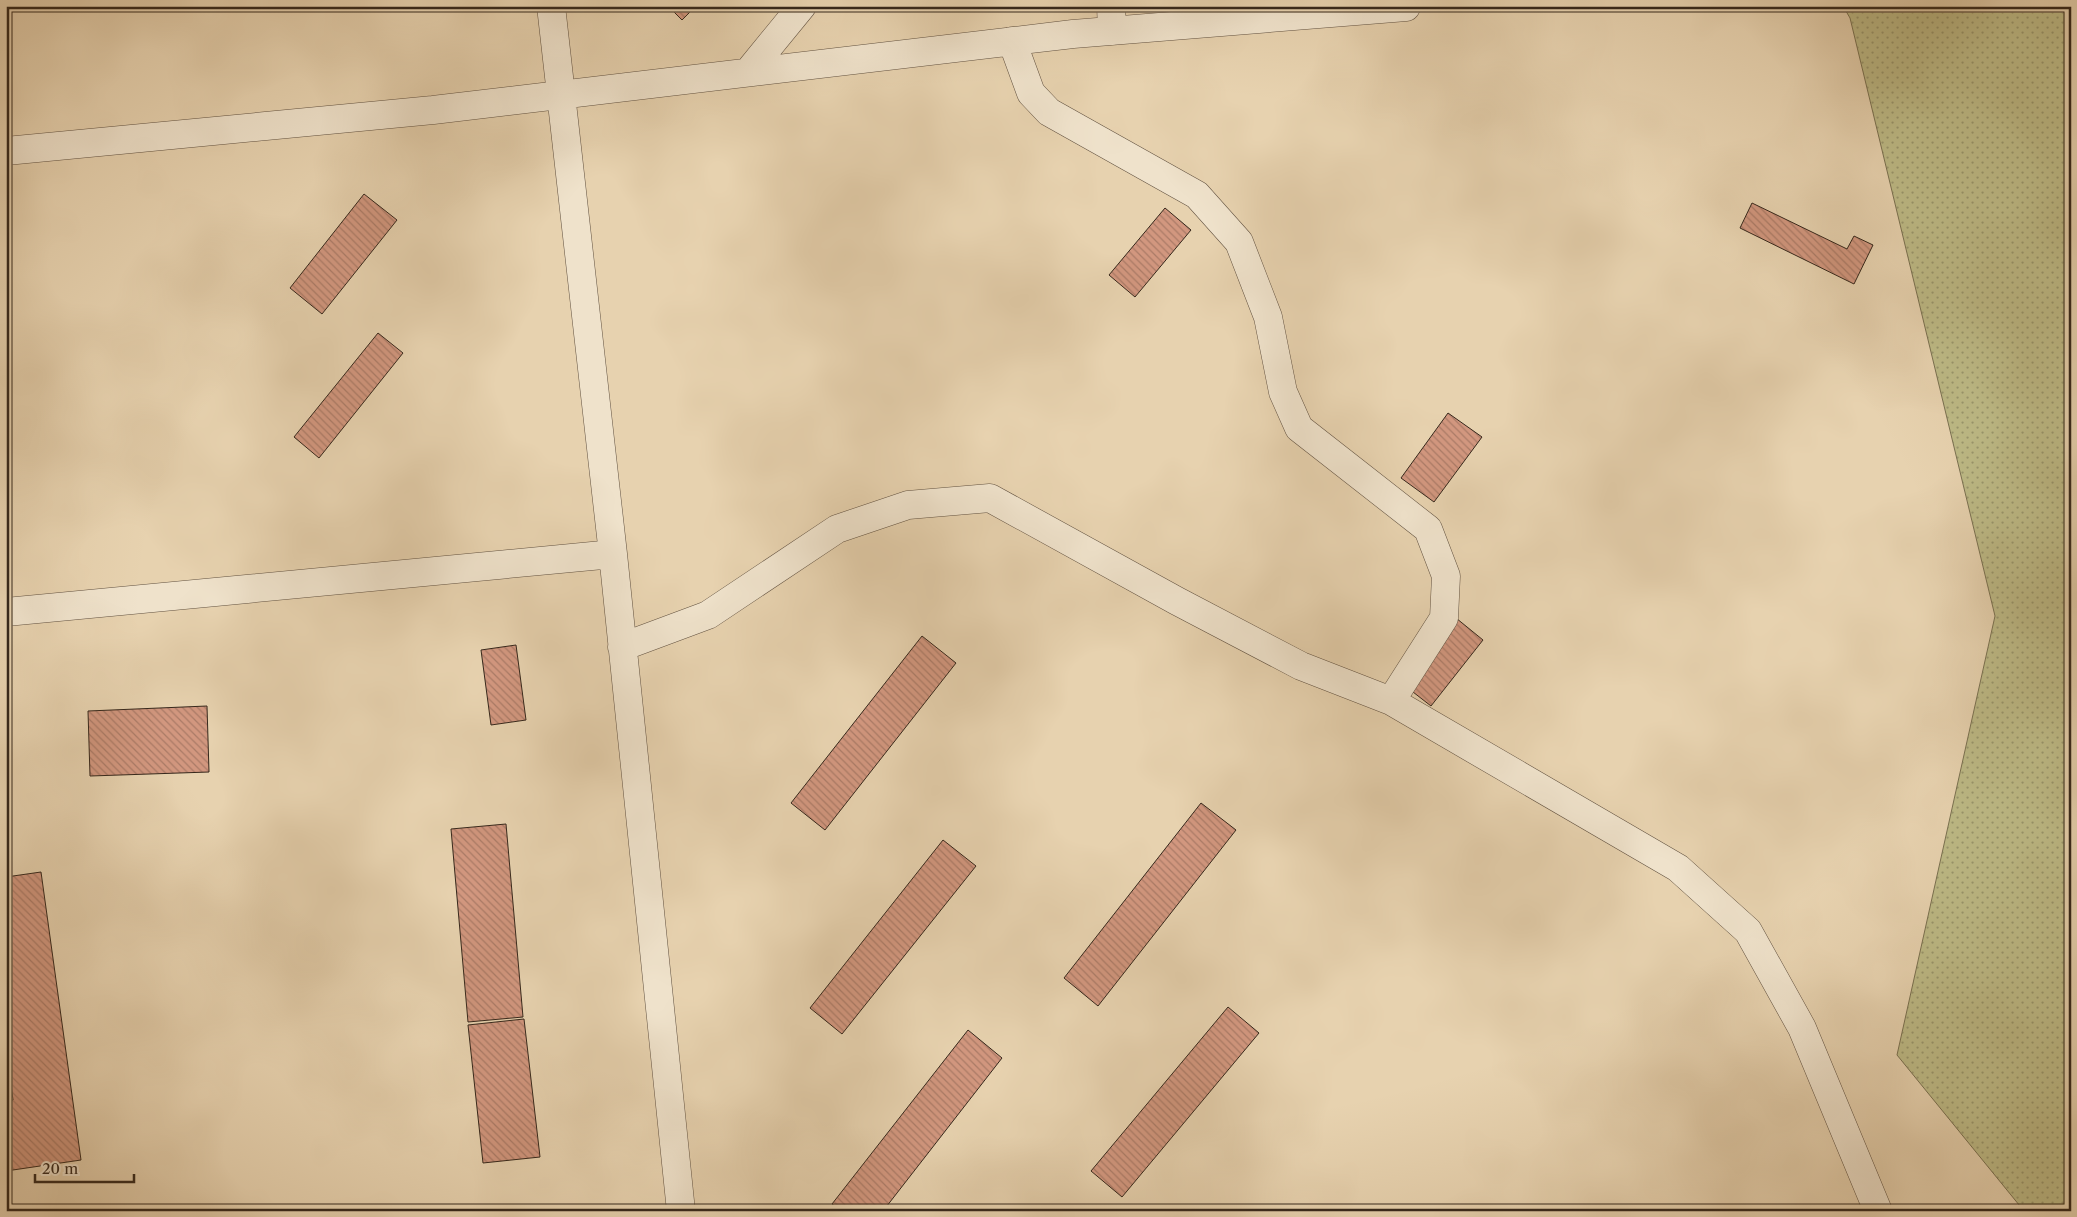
<svg xmlns="http://www.w3.org/2000/svg" width="2077" height="1217" font-family="'Libre Caslon Text',serif">
<style>
.grass{fill:url(#grass-dots);stroke:#7a7151}
.building{fill:url(#building-back-hatch);stroke:#36281c}
.lines{fill:none;stroke-linecap:round;stroke-linejoin:round}
.minor-casing{stroke:#625241;stroke-width:29}
.minor{stroke:#efe2cb;stroke-width:28}
</style>
<defs>
<pattern id="grass-dots" width="8" height="8" patternUnits="userSpaceOnUse" patternTransform="scale(1.25)"><rect width="8" height="8" fill="#bdba86"/><path d="M2 2h.1M6 6h.1" fill="none" stroke="#9a976d" stroke-width="1.8" stroke-linecap="round"/></pattern>
<pattern id="building-back-hatch" width="6" height="6" patternUnits="userSpaceOnUse" patternTransform="scale(1.25)"><rect width="6" height="6" fill="#d2977f"/><path d="M-1 5l2 2M0 0l6 6M5-1l2 2" fill="none" stroke="#ab7b67"/></pattern>
</defs>
<rect width="100%" height="100%" fill="#e7d2af"/>
<filter id="stains"><feTurbulence type="fractalNoise" baseFrequency=".004" numOctaves="4"/><feColorMatrix values="0 0 0 0 .2 0 0 0 0 .09 0 0 0 0 .02 0 0 0 .5 -.17"/></filter>
<radialGradient id="worn" r=".72"><stop offset=".6" stop-color="#630" stop-opacity="0"/><stop offset="1" stop-color="#630" stop-opacity=".3"/></radialGradient>
<path class="grass" d="M 1843,6 L 2071,6 L 2071,1211 L 2024,1211 L 1897,1055 L 1995,616 L 1850,18 Z"/>
<path class="building" d="M 668,6 L 696,6 L 682,20 Z
M 364,194 L 397,220 L 322,314 L 290,288 Z
M 1752,203 L 1847,249 L 1854,236 L 1873,245 L 1854,284 L 1740,228 Z
M 1165,208 L 1191,230 L 1135,297 L 1109,275 Z
M 378,333 L 403,353 L 319,458 L 294,437 Z
M 1448,413 L 1482,437 L 1434,502 L 1401,478 Z
M 1456,618 L 1483,640 L 1431,706 L 1404,685 Z
M 922,636 L 956,663 L 825,830 L 791,803 Z
M 516,645 L 526,720 L 491,725 L 481,650 Z
M 207,706 L 209,772 L 90,776 L 88,711 Z
M 1201,803 L 1236,830 L 1098,1006 L 1064,978 Z
M 506,824 L 523,1017 L 468,1022 L 451,829 Z
M 943,840 L 976,866 L 842,1034 L 810,1008 Z
M 41,872 L 81,1160 L 6,1171 L 6,1101 L 13,1100 L 6,1048 L 6,877 Z
M 1228,1007 L 1259,1033 L 1122,1197 L 1091,1171 Z
M 524,1019 L 540,1157 L 483,1163 L 468,1025 Z
M 968,1030 L 1002,1058 L 883,1211 L 841,1211 L 832,1204 Z"/>
<g class="lines">
<g class="minor-casing">
<path id="minor" d="M 551,6 L 613,554 L 681,1211
M 1111,6 L 1112,31
M 748,72 L 802,6
M 6,151 L 433,110 L 1073,34 L 1406,7
M 6,612 L 613,554
M 622,647 L 708,615 L 837,529 L 908,505 L 990,498 L 1177,601 L 1301,666 L 1391,701 L 1444,618 L 1446,576 L 1428,529 L 1299,428 L 1283,392 L 1268,317 L 1239,242 L 1197,195 L 1049,112 L 1031,93 L 1012,41
M 1391,701 L 1678,868 L 1748,931 L 1802,1028 L 1878,1211"/>
</g>
<use href="#minor" class="minor"/>
</g>
<rect width="2077" height="1217" fill="none" stroke="#e7d2af" stroke-width="25"/>
<rect x="8" y="8" width="2062" height="1202" fill="none" stroke="#36281c" stroke-width="2.5"/>
<rect x="12" y="12" width="2052" height="1192" fill="none" stroke="#36281c"/>
<path d="M35 1174v8h99v-8" fill="none" stroke="#36281c" stroke-width="2.5"/>
<text x="42" y="1174" font-size="15" fill="#36281c" stroke="#efe2cb" stroke-width="4" paint-order="stroke">20 m</text>
<rect width="100%" height="100%" filter="url(#stains)"/>
<rect width="100%" height="100%" fill="url(#worn)"/>
</svg>
